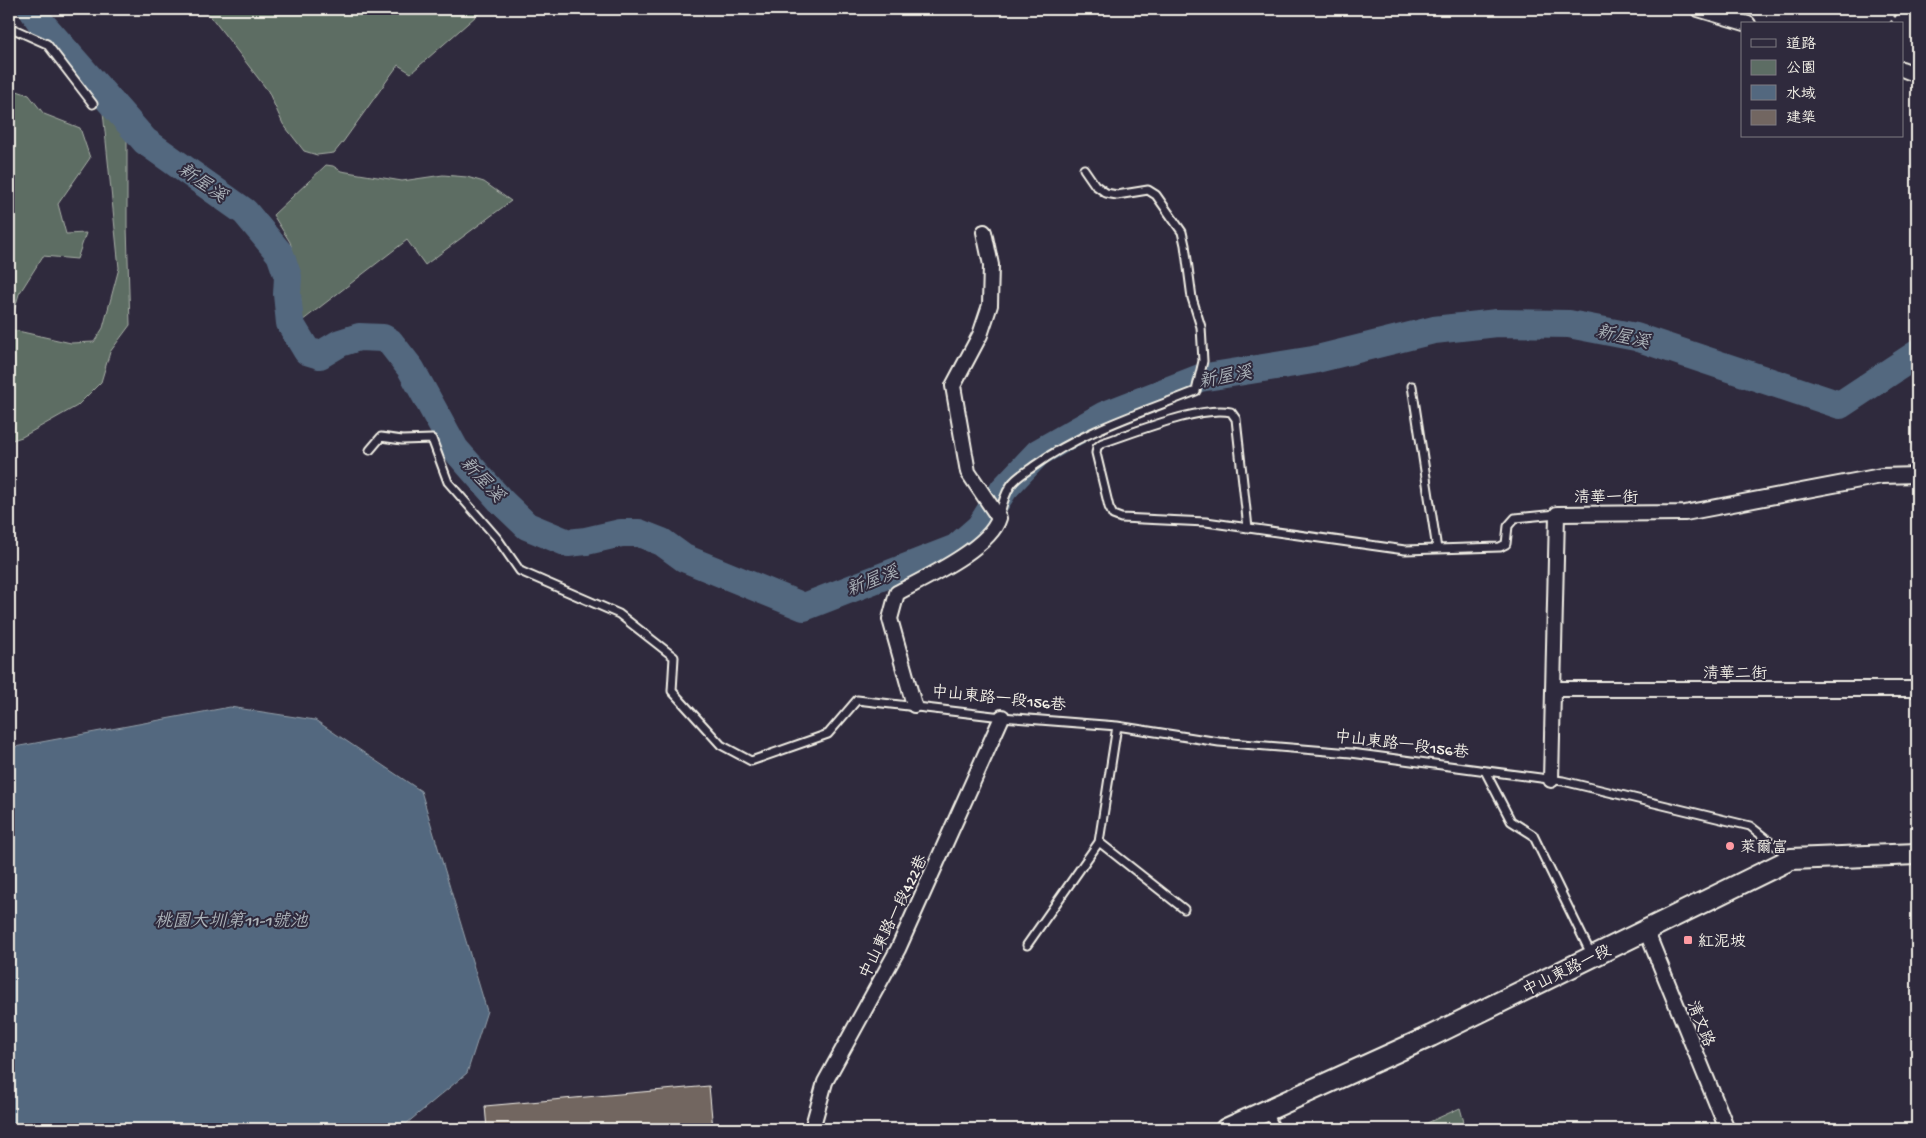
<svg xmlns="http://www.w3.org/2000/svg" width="1926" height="1138" font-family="'Gochi Hand','LXGW WenKai TC',sans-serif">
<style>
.green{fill:#5d6d64;stroke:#a8afa6}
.water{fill:#53687f;stroke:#939fa9}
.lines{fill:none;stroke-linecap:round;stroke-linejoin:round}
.river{stroke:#53687f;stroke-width:28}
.building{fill:#726661;stroke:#f4f1e8}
.service-casing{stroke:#f4f1e8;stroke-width:11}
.minor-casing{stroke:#f4f1e8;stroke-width:18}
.secondary-casing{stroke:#f4f1e8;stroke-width:24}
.path{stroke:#f4f1e8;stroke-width:2.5;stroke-dasharray:4 4;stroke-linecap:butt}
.service{stroke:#2f2a3d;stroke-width:7}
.minor{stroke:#2f2a3d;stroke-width:14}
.secondary{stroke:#2f2a3d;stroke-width:20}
.poi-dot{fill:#ff9aa2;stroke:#2f2a3d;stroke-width:2}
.labels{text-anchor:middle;stroke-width:4;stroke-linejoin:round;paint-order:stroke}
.street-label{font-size:16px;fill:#f4f1e8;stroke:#2f2a3d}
.poi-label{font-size:16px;fill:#f4f1e8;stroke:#2f2a3d;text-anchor:start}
.water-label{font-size:18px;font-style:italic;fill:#acb3b9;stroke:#2f2a3d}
</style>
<rect width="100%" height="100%" fill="#2f2a3d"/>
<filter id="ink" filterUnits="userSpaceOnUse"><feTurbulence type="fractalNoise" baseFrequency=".02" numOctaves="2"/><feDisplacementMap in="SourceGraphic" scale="10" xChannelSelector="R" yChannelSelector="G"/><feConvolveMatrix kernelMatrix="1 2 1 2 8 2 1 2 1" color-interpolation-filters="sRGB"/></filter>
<g filter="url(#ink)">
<path class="green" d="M 205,9 L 484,9 L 411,73 L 398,65 L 343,142 L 334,153 L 317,155 L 304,151 L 283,124 L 268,91 Z
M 17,91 L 29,95 L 44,114 L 80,128 L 90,158 L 58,204 L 66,234 L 86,233 L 77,259 L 43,256 L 19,294 L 9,328 L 9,95 Z
M 103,112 L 127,134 L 127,226 L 130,325 L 110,352 L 101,382 L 77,406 L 22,437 L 9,441 L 9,329 L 71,343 L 94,342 L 103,328 L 119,268 Z
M 326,165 L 333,166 L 341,171 L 402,181 L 443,175 L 467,177 L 484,182 L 511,201 L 425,265 L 407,240 L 302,321 L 299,274 L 290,242 L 273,215 Z
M 1460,1108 L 1466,1129 L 1414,1129 Z"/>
<path class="water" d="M 230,707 L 315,720 L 421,791 L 487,1011 L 467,1073 L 400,1129 L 9,1129 L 9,748 Z"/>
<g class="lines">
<path class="river" d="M 32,9 L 42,24 L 145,141 L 245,212 L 280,254 L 288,277 L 287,294 L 290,323 L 307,351 L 320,355 L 340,343 L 359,337 L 383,338 L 390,342 L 411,369 L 455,449 L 500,500 L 527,526 L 568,543 L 586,541 L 621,533 L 639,533 L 662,542 L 684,558 L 804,607 L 956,548 L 980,527 L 1004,489 L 1038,453 L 1105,415 L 1200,378 L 1313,360 L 1434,330 L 1497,323 L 1569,324 L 1636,337 L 1840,405 L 1917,354"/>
</g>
<path class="building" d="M 709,1086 L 713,1129 L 487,1129 L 485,1106 Z"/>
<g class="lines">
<g class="service-casing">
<path id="service" d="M 9,27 L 47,44 L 93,104
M 1412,386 L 1437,549
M 370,450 L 381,437 L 402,440 L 432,439 L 448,482 L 497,538 L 520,571 L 619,614 L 674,657 L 672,691 L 721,745 L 751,761 L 828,734 L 857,700 L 1002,717 L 1117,726 L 1219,742 L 1351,753 L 1563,781 L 1750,826 L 1789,857
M 999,518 C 1002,506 1004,495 1011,485 C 1016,477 1026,472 1034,466 C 1082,431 1141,413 1196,391 L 1203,361 L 1201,327 L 1192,298 L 1185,245 L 1182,232 L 1156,195 L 1148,190 L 1117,195 L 1106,193 L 1095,185 L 1084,169
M 1248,528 L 1236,419 L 1231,412 C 1201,405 1133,433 1102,443 L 1097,447 L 1096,453 L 1109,507 L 1113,515 L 1121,518 L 1206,522 L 1405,550 L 1500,547 L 1506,544 L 1508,526 L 1515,518 L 1557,514
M 1485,771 L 1511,821 L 1533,835 L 1592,956
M 1099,842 L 1184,909
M 1027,945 L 1099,842 L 1117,726
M 1268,1112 L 1276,1129"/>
</g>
<g class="minor-casing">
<path id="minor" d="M 1698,9 L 1748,24
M 1902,69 L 1917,75
M 1553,689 L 1917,689
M 914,705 L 890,619 L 897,593 C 925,578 990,548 999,518 L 968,472 L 953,386 L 980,335 L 990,305 L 991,265 L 984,232
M 1551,780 L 1557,514 L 1685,513 L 1881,476 L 1917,475
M 1646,930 L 1727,1129
M 812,1129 L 825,1082 L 898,949 L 1002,717"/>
</g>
<g class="secondary-casing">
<path id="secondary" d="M 1226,1129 L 1431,1036 L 1791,859 L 1917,854"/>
</g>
<path class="path" d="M 1890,24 L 1895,16 L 1902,9"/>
<use href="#service" class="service"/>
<use href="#minor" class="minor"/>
<use href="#secondary" class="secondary"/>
</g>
</g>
<g class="poi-dot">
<circle cx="1730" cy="846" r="5"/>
<rect x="1683" y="935" width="10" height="10" rx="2.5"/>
</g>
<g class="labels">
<g class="street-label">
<text x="1606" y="502">清華一街</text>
<text x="1735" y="678">清華二街</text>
<text transform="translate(999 697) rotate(6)" y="6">中山東路一段156巷</text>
<text transform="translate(1402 743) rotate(7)" y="6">中山東路一段156巷</text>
<text transform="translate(892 916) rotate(-64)" y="6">中山東路一段422巷</text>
<text transform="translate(1566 969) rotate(-26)" y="6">中山東路一段</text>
<text transform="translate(1702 1023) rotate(68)" y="6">清文路</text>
</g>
<g class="poi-label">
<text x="1740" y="852">萊爾富</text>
<text x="1698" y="946">紅泥坡</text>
</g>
<g class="water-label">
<text transform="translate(203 182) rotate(35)" y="6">新屋溪</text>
<text transform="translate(1623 336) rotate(13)" y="6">新屋溪</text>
<text transform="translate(1225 376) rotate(-11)" y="6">新屋溪</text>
<text transform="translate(483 479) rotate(47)" y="6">新屋溪</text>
<text transform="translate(872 580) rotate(-21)" y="6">新屋溪</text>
<text x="231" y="926">桃園大圳第11-1號池</text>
</g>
</g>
<rect width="1926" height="1138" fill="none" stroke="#2f2a3d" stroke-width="30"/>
<rect x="15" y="15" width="1896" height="1108" fill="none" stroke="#f4f1e8" stroke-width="2" filter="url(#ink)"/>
<rect x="1741" y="22" width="162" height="115" fill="#2f2a3d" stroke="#7e7a81"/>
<rect x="1751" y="39" width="25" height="8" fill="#2f2a3d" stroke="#7e7a81"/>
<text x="1786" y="48" font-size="15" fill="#f4f1e8">道路</text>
<rect x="1751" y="60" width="25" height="15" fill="#5d6d64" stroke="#7e7a81"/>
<text x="1786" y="72" font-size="15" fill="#f4f1e8">公園</text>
<rect x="1751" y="85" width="25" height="15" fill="#53687f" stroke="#7e7a81"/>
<text x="1786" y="98" font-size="15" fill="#f4f1e8">水域</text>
<rect x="1751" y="110" width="25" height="15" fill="#726661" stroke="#7e7a81"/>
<text x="1786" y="122" font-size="15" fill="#f4f1e8">建築</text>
</svg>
